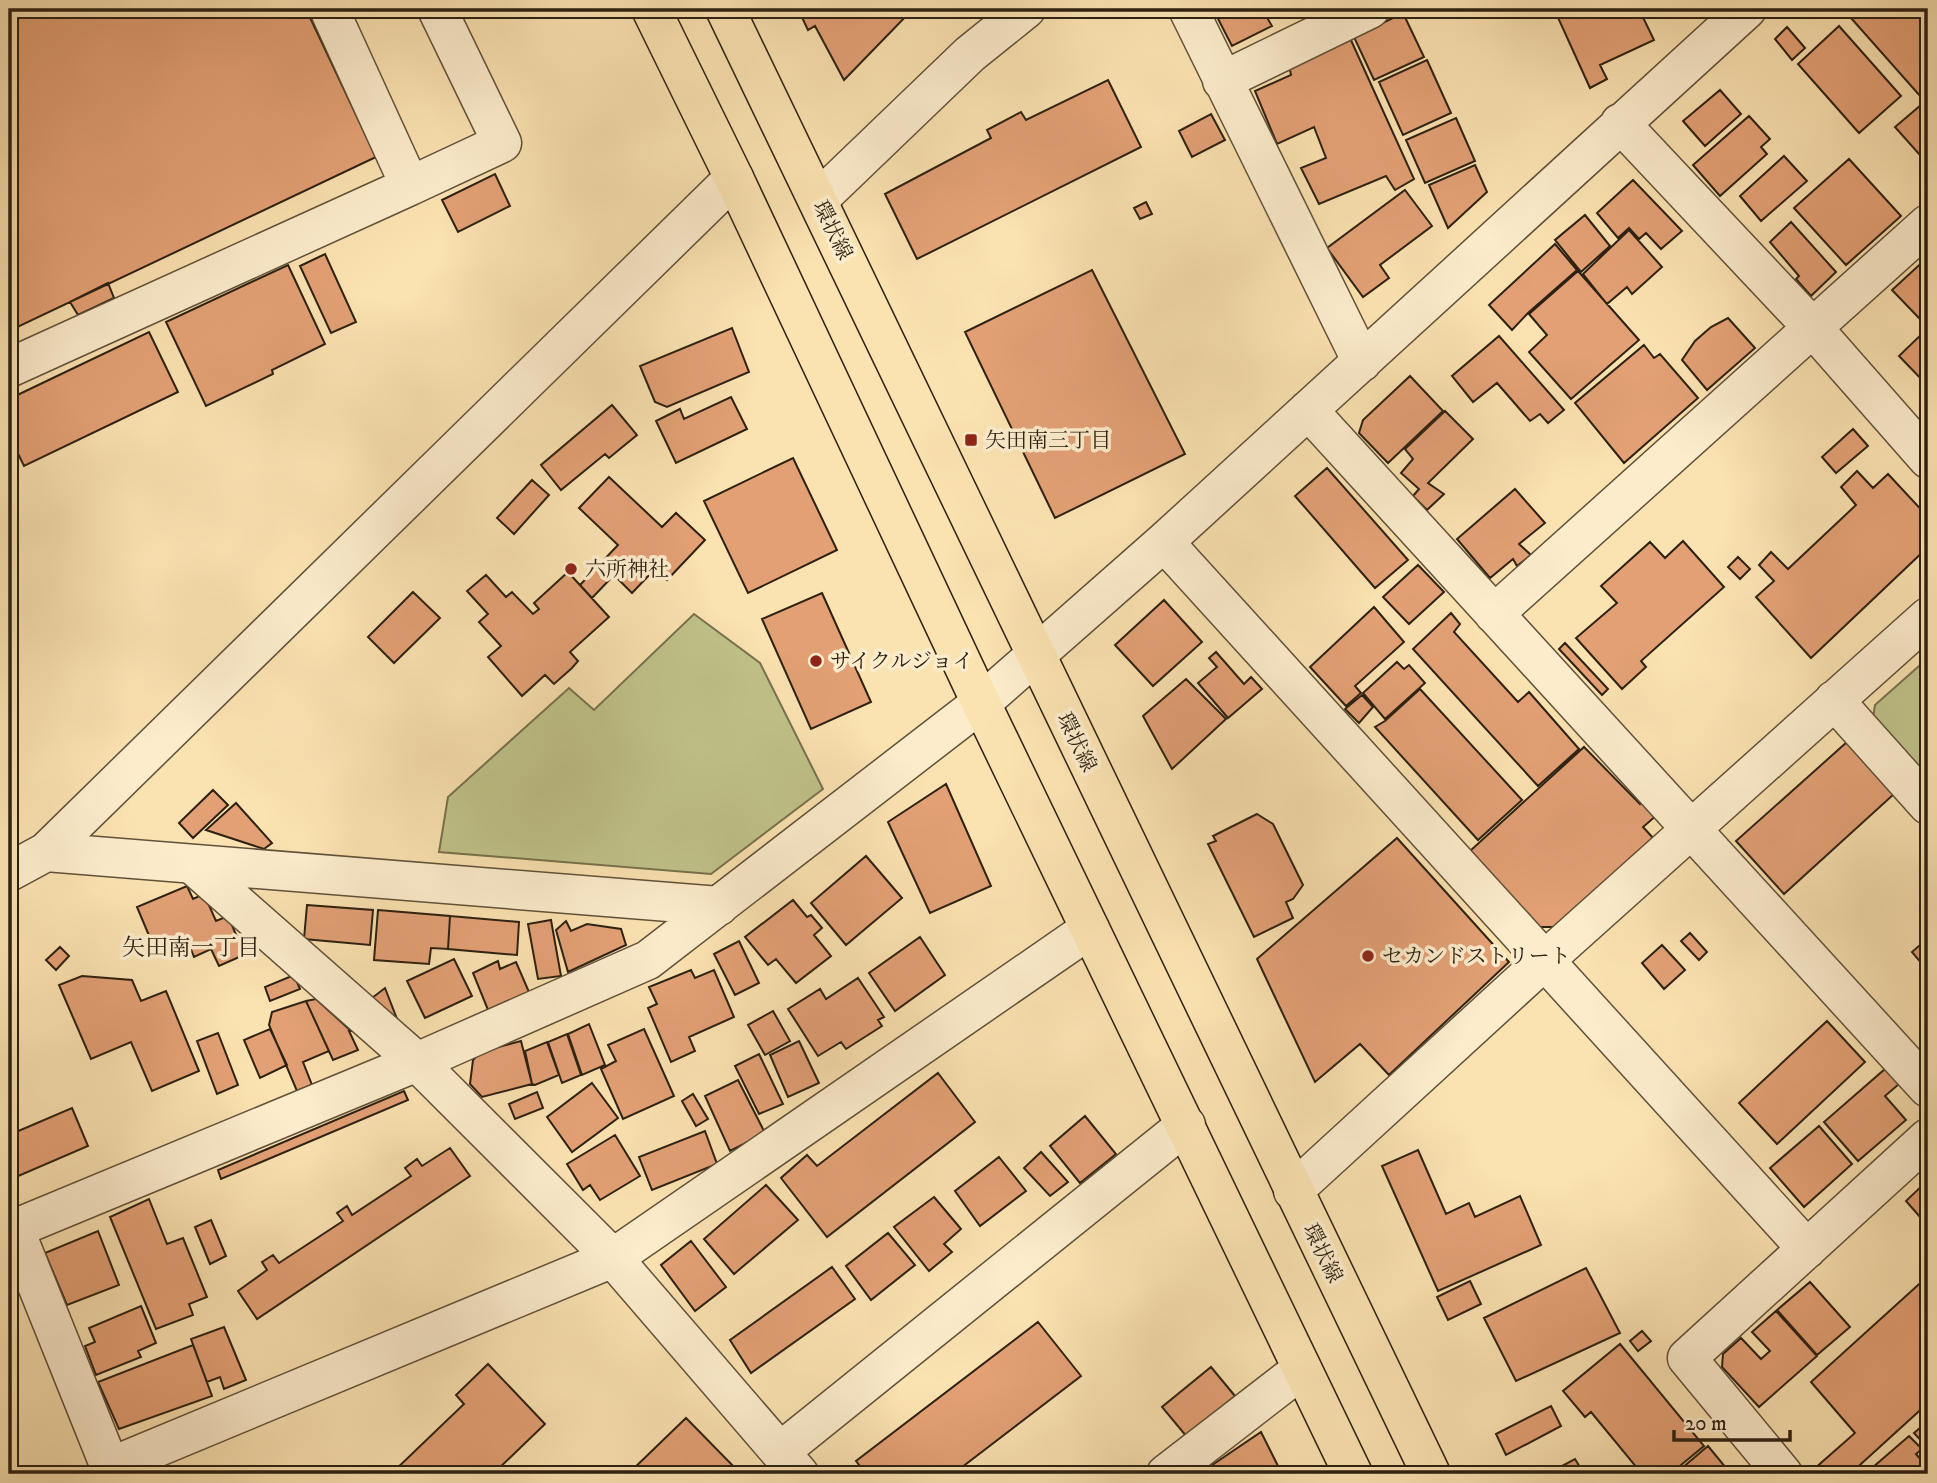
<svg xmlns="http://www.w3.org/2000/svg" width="1937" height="1483" font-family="'IM FELL DW Pica','Noto Serif JP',serif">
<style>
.green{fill:#c0c38a;stroke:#76724e;stroke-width:2}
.building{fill:#e3a075;stroke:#2d2112;stroke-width:2}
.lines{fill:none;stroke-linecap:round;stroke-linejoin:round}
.minor-casing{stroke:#60513a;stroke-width:41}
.major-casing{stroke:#2d2112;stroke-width:41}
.minor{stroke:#fceccc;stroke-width:38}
.major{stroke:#fbe2b1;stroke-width:38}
.poi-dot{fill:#8f2418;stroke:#fceccc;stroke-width:2.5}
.labels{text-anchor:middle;stroke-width:7;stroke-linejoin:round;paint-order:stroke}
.street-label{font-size:21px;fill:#2d2112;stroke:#fceccc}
.poi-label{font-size:21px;fill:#2d2112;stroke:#fceccc;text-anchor:start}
.neighbourhood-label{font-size:23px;fill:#2d2112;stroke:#fceccc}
</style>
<rect width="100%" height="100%" fill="#fbe2b1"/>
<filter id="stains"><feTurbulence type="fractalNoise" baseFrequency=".00286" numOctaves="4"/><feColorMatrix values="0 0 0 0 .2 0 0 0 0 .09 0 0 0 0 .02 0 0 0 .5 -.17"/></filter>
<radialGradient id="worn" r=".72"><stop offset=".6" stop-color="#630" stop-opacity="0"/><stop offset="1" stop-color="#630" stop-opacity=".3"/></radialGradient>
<path class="green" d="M 694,614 L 760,663 L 823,789 L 711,874 L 439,852 L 448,797 L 569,688 L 594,710 Z
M 1928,658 L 1928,781 L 1873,718 L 1875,705 Z"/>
<path class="building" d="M 9,9 L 306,9 L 376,157 L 9,331 Z
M 798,9 L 913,9 L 844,80 L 815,26 L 808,30 Z
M 1213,9 L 1262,9 L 1272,26 L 1232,46 Z
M 1301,9 L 1334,9 L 1308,23 Z
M 1559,9 L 1639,9 L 1654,40 L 1600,65 L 1607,79 L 1590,88 L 1555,11 Z
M 1843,9 L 1928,9 L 1928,90 L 1921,97 Z
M 1403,13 L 1424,57 L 1374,80 L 1354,37 Z
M 1839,26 L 1901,96 L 1859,133 L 1798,64 Z
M 1787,27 L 1805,48 L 1792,60 L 1775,39 Z
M 1350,38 L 1414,179 L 1395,190 L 1386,176 L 1319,204 L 1301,168 L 1326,158 L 1314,127 L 1277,144 L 1255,91 L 1291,75 L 1289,65 Z
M 1427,60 L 1451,113 L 1403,135 L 1379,82 Z
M 1108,80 L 1141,147 L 917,259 L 885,194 L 991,138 L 987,130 L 1021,112 L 1026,120 Z
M 1720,90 L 1741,114 L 1705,146 L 1683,121 Z
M 1921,105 L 1928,114 L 1927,163 L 1895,127 Z
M 1211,114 L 1225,140 L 1192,157 L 1179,131 Z
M 1749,116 L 1770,139 L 1761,147 L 1767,154 L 1720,196 L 1693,165 Z
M 1456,118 L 1475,161 L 1425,183 L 1406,140 Z
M 1784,156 L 1807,181 L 1761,221 L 1740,196 Z
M 1849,159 L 1901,216 L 1846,265 L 1794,208 Z
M 1475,165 L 1487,192 L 1448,228 L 1429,185 Z
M 495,174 L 510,206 L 458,232 L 442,200 Z
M 1633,180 L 1682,231 L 1661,249 L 1646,233 L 1639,239 L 1629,228 L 1618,238 L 1597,213 Z
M 1405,190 L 1432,226 L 1380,265 L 1389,278 L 1363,297 L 1327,248 Z
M 1146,202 L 1152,214 L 1140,219 L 1134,208 Z
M 1585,215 L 1610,246 L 1581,272 L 1555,240 Z
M 1791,222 L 1836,272 L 1811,296 L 1796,279 L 1799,276 L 1770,242 Z
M 1629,230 L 1662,267 L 1632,294 L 1627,287 L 1607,304 L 1583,274 Z
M 1555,244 L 1577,270 L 1528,313 L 1512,330 L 1489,305 Z
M 325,254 L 356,322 L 331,333 L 300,266 Z
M 1928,257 L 1928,309 L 1919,318 L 1892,290 Z
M 288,265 L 325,344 L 272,370 L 273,374 L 206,406 L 166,322 Z
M 1092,270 L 1185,454 L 1055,518 L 965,332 Z
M 1578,271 L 1639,340 L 1571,399 L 1529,352 L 1547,335 L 1529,314 Z
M 108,283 L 114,298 L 78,315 L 70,302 Z
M 1728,318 L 1755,348 L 1707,390 L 1682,360 L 1695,341 L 1711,327 Z
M 732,328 L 749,372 L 667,407 L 655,402 L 640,366 Z
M 1928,328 L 1928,386 L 1899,356 Z
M 149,332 L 178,392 L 24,466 L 9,435 L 9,399 Z
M 1499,336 L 1564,410 L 1548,423 L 1540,414 L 1530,421 L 1497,383 L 1473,402 L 1452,376 Z
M 1644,345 L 1654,358 L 1660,354 L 1698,398 L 1624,463 L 1575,403 Z
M 1410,376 L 1443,411 L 1388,463 L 1359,433 L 1363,420 Z
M 731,397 L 747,429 L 676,463 L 656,421 L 680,409 L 684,419 Z
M 612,405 L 637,435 L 609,458 L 605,454 L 561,490 L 541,465 Z
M 1445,411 L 1473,439 L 1428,483 L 1444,494 L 1427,510 L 1413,496 L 1419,489 L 1401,473 L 1413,459 L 1405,449 Z
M 1853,429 L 1868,446 L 1836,473 L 1822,457 Z
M 793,458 L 837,550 L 748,593 L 704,501 Z
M 1327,468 L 1408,560 L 1375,588 L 1295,496 Z
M 1857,471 L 1873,488 L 1888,474 L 1928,517 L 1928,547 L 1811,658 L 1756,597 L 1774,581 L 1759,565 L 1771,552 L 1788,569 L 1856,505 L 1841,487 Z
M 609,477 L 662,527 L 676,513 L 705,540 L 667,580 L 655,569 L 632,593 L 614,575 L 592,598 L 580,585 L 618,545 L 579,508 Z
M 532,480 L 549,495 L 514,534 L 497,518 Z
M 1515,489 L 1545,523 L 1519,544 L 1531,555 L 1517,566 L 1513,559 L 1490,578 L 1457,539 Z
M 1683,541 L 1724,587 L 1641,661 L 1646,667 L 1622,689 L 1576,638 L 1617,603 L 1601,586 L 1650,542 L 1665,558 Z
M 1738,557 L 1750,569 L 1740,579 L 1728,567 Z
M 1418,565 L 1444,592 L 1409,624 L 1383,597 Z
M 568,572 L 609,617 L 570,652 L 578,661 L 572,668 L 554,684 L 545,675 L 522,696 L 488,657 L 501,646 L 479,622 L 488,614 L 467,591 L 486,575 L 506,597 L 512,592 L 533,614 L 539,609 L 534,603 Z
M 413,592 L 440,618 L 394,663 L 368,637 Z
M 822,593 L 871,702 L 811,729 L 762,619 Z
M 1164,600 L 1202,642 L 1153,686 L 1115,645 Z
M 1374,607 L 1404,642 L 1355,686 L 1361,693 L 1346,706 L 1310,667 Z
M 1451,613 L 1460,624 L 1454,632 L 1518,702 L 1529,692 L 1579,749 L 1538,786 L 1413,649 Z
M 1565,643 L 1608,689 L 1602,695 L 1559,649 Z
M 1216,652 L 1244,684 L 1251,677 L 1262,689 L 1228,718 L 1198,683 L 1217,667 L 1209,658 Z
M 1397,662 L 1404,669 L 1409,665 L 1425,683 L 1385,719 L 1363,693 Z
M 1186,679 L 1226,719 L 1172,769 L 1143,716 Z
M 1420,689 L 1522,800 L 1478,840 L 1375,727 L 1385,721 Z
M 1362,695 L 1373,707 L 1359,723 L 1345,709 Z
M 1847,742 L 1894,794 L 1784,894 L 1736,841 Z
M 1584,747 L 1640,804 L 1644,800 L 1657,815 L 1643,827 L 1654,839 L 1555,927 L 1538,927 L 1470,851 Z
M 946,784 L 991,886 L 930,913 L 888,822 Z
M 213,790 L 228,805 L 193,838 L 179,823 Z
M 236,803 L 272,843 L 264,849 L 206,830 Z
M 1257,814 L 1273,824 L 1303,885 L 1293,899 L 1286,902 L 1293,918 L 1254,937 L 1208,844 L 1216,841 L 1213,836 Z
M 1397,838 L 1509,962 L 1389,1075 L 1360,1044 L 1315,1082 L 1257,959 Z
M 866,856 L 902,898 L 846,945 L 811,903 Z
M 187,886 L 193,899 L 204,894 L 216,921 L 228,916 L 237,937 L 247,933 L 255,950 L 219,966 L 211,949 L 194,957 L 186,937 L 155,950 L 137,907 Z
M 793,900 L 807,917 L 811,915 L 822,928 L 814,935 L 831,956 L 796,983 L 776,959 L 768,965 L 745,937 Z
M 307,905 L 373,910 L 370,945 L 304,939 Z
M 378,910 L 450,916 L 448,949 L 431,948 L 429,964 L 374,960 Z
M 450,916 L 519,922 L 517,955 L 448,949 Z
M 551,920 L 561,976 L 538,979 L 528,924 Z
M 566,921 L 571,931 L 587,924 L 621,929 L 626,945 L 568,972 L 556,930 Z
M 1690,933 L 1707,952 L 1699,960 L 1681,941 Z
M 920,937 L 945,975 L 895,1011 L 869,973 Z
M 1928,938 L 1928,971 L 1912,952 Z
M 739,941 L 759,983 L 735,995 L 714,954 Z
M 1662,945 L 1685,970 L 1664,989 L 1642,963 Z
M 60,947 L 69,956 L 56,970 L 46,960 Z
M 454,959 L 472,996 L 425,1018 L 407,981 Z
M 498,961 L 500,969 L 516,962 L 529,992 L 488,1010 L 473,973 Z
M 691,970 L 695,978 L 714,970 L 734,1017 L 689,1037 L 695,1051 L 671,1062 L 648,1008 L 657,1004 L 649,987 Z
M 294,975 L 300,989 L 270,1001 L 265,987 Z
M 82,976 L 132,980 L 141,1001 L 166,991 L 199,1071 L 152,1091 L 131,1042 L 91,1059 L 59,985 Z
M 858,978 L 884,1017 L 878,1020 L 882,1026 L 846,1049 L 841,1042 L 818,1056 L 788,1009 L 820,989 L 826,999 Z
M 385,988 L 399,1024 L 372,998 Z
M 316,999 L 351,1031 L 349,1031 L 358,1050 L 333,1060 L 306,1001 Z
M 306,1001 L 329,1051 L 303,1062 L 312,1085 L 297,1091 L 269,1025 L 272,1012 Z
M 773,1011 L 790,1041 L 765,1055 L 748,1025 Z
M 1827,1021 L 1865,1062 L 1777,1144 L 1739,1103 Z
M 589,1024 L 605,1065 L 582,1075 L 568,1034 Z
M 270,1029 L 287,1065 L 260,1078 L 244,1040 Z
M 644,1029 L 674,1096 L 623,1119 L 601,1069 L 616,1061 L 608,1045 Z
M 218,1033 L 238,1085 L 217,1094 L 197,1041 Z
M 567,1034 L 581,1075 L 562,1083 L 548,1042 Z
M 521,1041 L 532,1084 L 482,1097 L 470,1084 L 473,1060 L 480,1052 Z
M 799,1041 L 819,1083 L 788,1097 L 770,1055 Z
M 547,1042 L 559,1075 L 535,1085 L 532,1084 L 525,1051 Z
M 759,1054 L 783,1104 L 759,1114 L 735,1066 Z
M 1885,1069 L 1899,1084 L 1885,1096 L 1906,1120 L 1858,1161 L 1824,1122 Z
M 938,1073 L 975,1122 L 827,1237 L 781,1178 L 807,1155 L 817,1166 Z
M 738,1080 L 765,1133 L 730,1151 L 705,1096 Z
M 592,1083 L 618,1118 L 572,1152 L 547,1117 Z
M 404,1091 L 408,1100 L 221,1179 L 218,1170 Z
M 537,1092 L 543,1108 L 515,1119 L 509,1104 Z
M 693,1094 L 708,1119 L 696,1126 L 682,1101 Z
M 72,1108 L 88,1146 L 9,1180 L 9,1135 Z
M 1085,1116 L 1116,1154 L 1080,1183 L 1050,1146 Z
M 1819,1126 L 1852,1164 L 1804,1207 L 1770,1168 Z
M 705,1131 L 717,1164 L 652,1190 L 639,1157 Z
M 615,1135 L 640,1176 L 600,1200 L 590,1185 L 583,1190 L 567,1164 Z
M 450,1148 L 470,1176 L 257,1319 L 238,1291 L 267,1270 L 262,1262 L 273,1255 L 279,1263 L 343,1221 L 337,1213 L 347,1206 L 352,1215 L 411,1176 L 405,1168 L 417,1159 L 422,1166 Z
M 1418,1150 L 1446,1214 L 1469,1203 L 1475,1217 L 1520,1196 L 1541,1245 L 1438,1291 L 1382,1166 Z
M 1041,1152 L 1068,1182 L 1050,1196 L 1024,1168 Z
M 999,1157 L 1026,1191 L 980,1226 L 955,1191 Z
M 1928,1180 L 1928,1226 L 1906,1201 Z
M 766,1185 L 798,1220 L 734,1274 L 704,1239 Z
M 934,1197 L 961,1229 L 944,1244 L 952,1252 L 929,1271 L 894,1227 Z
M 149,1199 L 167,1244 L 183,1238 L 207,1297 L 189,1304 L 193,1315 L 156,1329 L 110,1217 Z
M 211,1220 L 226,1256 L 210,1264 L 195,1227 Z
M 98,1231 L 119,1285 L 67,1305 L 45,1253 Z
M 888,1233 L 915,1265 L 871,1300 L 846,1266 Z
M 691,1241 L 726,1287 L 695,1311 L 661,1265 Z
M 832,1267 L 855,1299 L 751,1373 L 730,1340 Z
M 1586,1268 L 1620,1333 L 1516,1381 L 1484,1318 Z
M 1928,1276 L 1928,1403 L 1850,1474 L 1816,1474 L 1813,1470 L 1855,1433 L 1811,1382 Z
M 1470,1281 L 1481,1304 L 1448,1320 L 1437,1297 Z
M 1810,1282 L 1850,1327 L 1817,1355 L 1777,1310 Z
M 141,1306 L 156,1343 L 138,1351 L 141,1357 L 96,1375 L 85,1346 L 95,1342 L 89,1328 Z
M 1776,1311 L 1817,1356 L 1759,1407 L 1722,1367 L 1723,1354 L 1741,1338 L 1761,1359 L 1770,1351 L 1752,1332 Z
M 1038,1322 L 1081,1376 L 953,1474 L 866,1474 L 856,1461 Z
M 224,1327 L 246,1380 L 224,1389 L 220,1377 L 207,1382 L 191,1339 Z
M 1642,1331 L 1651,1341 L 1638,1351 L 1630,1341 Z
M 1620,1344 L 1704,1446 L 1670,1474 L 1642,1474 L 1591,1412 L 1585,1417 L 1563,1391 Z
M 193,1345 L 212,1396 L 119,1429 L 98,1382 Z
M 488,1364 L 545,1424 L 493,1474 L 391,1474 L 464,1404 L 456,1395 Z
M 1211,1367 L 1235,1396 L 1187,1437 L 1162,1407 Z
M 1551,1406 L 1561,1426 L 1506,1455 L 1496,1434 Z
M 686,1418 L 741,1474 L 628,1474 Z
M 1928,1421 L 1928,1448 L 1914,1433 Z
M 1261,1432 L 1278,1466 L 1266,1474 L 1199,1474 Z
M 1909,1436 L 1922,1449 L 1916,1454 L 1928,1468 L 1928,1473 L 1865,1474 Z
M 1708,1446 L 1731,1474 L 1675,1474 Z
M 1575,1459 L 1584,1474 L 1547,1474 Z"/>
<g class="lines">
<g class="minor-casing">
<path id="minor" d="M 1188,9 L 1362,362
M 1222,81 L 1370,9
M 1620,123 L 1812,327 L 1928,459
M 410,186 L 502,143 L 437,9
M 818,200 L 970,54 L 1026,9
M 9,368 L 410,186 L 329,9
M 1308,410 L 1928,1088
M 1164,542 L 1807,1249
M 1494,614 L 1928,224
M 1834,700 L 1928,805
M 46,852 L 719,906
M 192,864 L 417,1062 L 613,1258 L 799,1474
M 9,872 L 46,852 L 734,178
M 1293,1191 L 1544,961 L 1928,617
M 14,1228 L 110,1467 L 613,1258 L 1090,929
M 9,1231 L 417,1062 L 648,960 L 981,703 L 1164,542 L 1747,9
M 781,1451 L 1186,1125
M 1166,1474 L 1302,1369
M 1783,1474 L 1687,1358 L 1928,1138"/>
</g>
<g class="major-casing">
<path id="major" d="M 651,9 L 734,178 L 981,703 L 1353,1474
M 725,9 L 1431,1474"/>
</g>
<use href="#minor" class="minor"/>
<use href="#major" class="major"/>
</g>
<g class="poi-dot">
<rect x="964" y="433" width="14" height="14" rx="3.5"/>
<circle cx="571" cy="569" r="7"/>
<circle cx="816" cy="661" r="7"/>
<circle cx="1368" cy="956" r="7"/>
</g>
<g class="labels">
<g class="street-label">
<text transform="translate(833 230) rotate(64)" y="7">環状線</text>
<text transform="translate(1077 742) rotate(64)" y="7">環状線</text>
<text transform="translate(1323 1253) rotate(64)" y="7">環状線</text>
</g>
<g class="poi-label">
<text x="985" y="447">矢田南三丁目</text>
<text x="585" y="576">六所神社</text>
<text x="830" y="668">サイクルジョイ</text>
<text x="1382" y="963">セカンドストリート</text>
</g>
<g class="neighbourhood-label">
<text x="191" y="955">矢田南一丁目</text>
</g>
</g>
<rect width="1937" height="1483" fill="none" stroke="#fbe2b1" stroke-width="35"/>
<rect x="10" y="10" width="1916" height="1462" fill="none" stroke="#2d2112" stroke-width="3.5"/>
<rect x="18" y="18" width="1902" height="1448" fill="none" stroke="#2d2112" stroke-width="2"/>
<path d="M1674 1430v10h116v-10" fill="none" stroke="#2d2112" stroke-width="3.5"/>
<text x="1685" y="1430" font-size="21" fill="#2d2112" stroke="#fceccc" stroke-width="5" paint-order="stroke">20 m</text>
<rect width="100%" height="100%" filter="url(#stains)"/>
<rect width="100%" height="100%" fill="url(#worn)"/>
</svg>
